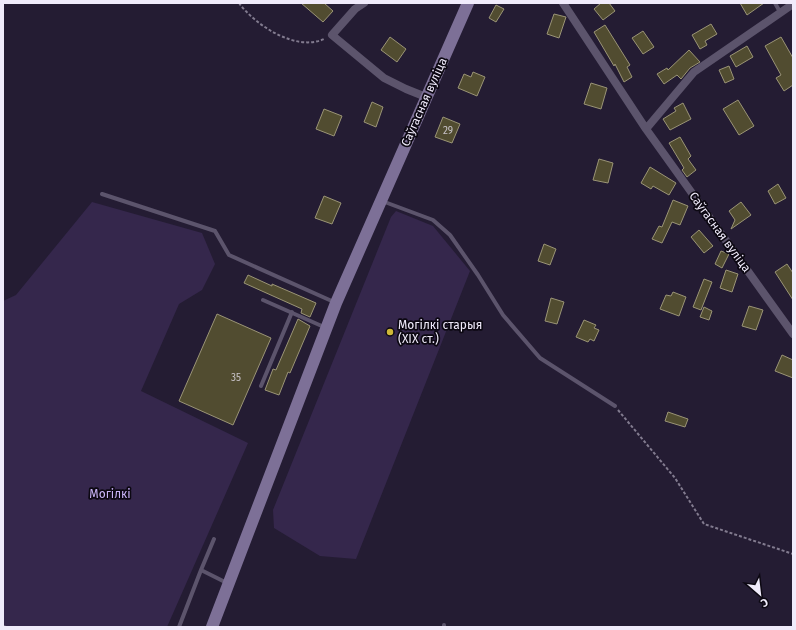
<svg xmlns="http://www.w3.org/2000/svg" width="796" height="630" font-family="'Fira Sans',sans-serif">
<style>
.green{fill:#35274c}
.building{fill:#514c30;stroke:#9a9476}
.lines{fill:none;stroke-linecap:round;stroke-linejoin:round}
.path{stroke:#827b8f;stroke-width:2;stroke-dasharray:3 2;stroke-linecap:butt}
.lane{stroke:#5c546c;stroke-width:4}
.street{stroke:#5c546c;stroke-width:8}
.secondary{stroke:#7d7097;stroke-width:12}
.poi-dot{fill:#cfb837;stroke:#0c0812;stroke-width:1.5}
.labels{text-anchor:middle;stroke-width:3.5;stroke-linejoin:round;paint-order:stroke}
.number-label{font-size:10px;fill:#c8c3c8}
.street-label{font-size:12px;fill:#f0ebfb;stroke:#0c0812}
.poi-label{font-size:12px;fill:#f0ebfb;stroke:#0c0812;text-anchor:start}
.park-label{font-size:12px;fill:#c9b3f6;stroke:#0c0812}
</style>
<rect width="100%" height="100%" fill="#241c33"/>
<path class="green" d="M 92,202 L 202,233 L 215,264 L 202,290 L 179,304 L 141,391 L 248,443 L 167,627 L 3,627 L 3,301 L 16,295 Z
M 396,211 L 433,226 L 470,271 L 356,559 L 320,556 L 274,528 L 273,510 L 391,217 Z"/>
<path class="building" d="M 301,3 L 324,3 L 333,11 L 323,22 Z
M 601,3 L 609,3 L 615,11 L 603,20 L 594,9 Z
M 740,3 L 764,3 L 747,15 Z
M 496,5 L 504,9 L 496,22 L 489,18 Z
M 554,14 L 566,17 L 559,38 L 547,34 Z
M 711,24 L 717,34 L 705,41 L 707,45 L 700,49 L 692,35 Z
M 605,25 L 630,65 L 627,67 L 632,77 L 624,82 L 615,64 L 614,66 L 594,32 Z
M 643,31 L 654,47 L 643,54 L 632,38 Z
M 390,37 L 406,49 L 397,62 L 381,50 Z
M 781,37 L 793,58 L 793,85 L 784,91 L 776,78 L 781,75 L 765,46 Z
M 747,46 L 753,57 L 736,67 L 730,56 Z
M 689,50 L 700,62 L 690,68 L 681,79 L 677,75 L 664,84 L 657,74 L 667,68 L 668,70 Z
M 729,66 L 734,79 L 725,83 L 719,70 Z
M 473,72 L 485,77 L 477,96 L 458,88 L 464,74 L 471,77 Z
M 591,83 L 607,88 L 601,109 L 584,104 Z
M 738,100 L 754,126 L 739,135 L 723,109 Z
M 372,102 L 383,107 L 376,127 L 364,122 Z
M 683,103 L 691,119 L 670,130 L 663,119 L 676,111 L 674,108 Z
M 324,109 L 342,116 L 334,136 L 316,129 Z
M 443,117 L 460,124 L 452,143 L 435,137 Z
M 680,137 L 691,156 L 688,159 L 696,170 L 687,177 L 682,170 L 684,168 L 669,143 Z
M 599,159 L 613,163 L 608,183 L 593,180 Z
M 650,167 L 676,183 L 669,195 L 653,186 L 651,189 L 641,183 Z
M 778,184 L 786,198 L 775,204 L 768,191 Z
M 324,196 L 341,203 L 332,224 L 315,218 Z
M 673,200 L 688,206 L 680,225 L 672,222 L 662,243 L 652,239 L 659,226 L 662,227 Z
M 741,202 L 751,215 L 731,229 L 735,220 L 729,211 Z
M 699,230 L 713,246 L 704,253 L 691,237 Z
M 544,244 L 556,249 L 550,265 L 538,261 Z
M 721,251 L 729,254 L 722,268 L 715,264 Z
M 787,264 L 793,273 L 793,300 L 775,272 Z
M 726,270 L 738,274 L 732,292 L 720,288 Z
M 248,275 L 272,286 L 272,284 L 316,303 L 310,317 L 301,313 L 302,309 L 244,283 Z
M 704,279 L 712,282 L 701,310 L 693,307 Z
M 673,292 L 686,297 L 679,316 L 660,309 L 666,295 L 671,296 Z
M 551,298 L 564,302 L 557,324 L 545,321 Z
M 749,306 L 763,310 L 756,330 L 742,326 Z
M 704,307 L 712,311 L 709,320 L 700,317 Z
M 217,314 L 271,338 L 233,425 L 179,401 Z
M 298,319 L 310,326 L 290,373 L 288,372 L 279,395 L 265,390 L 273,369 L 276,370 Z
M 584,320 L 596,325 L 594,328 L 599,330 L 594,341 L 590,339 L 588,342 L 576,337 Z
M 782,355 L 793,360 L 793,378 L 775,371 Z
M 668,412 L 688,419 L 685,427 L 665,421 Z"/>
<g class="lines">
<path class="path" d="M 239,3 C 255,25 296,52 324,39
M 618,410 L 675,478 L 704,524 L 793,554
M 3,626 L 6,627"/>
<path class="lane" d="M 775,3 L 780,12
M 102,194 L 215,231 L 229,255 L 334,302
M 382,201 L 433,220 L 450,235 L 478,275 L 503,315 L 540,358 L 615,406
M 263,300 L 324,327
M 261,386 L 292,312
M 214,539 L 201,570 L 227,583
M 444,625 L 444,627
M 179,627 L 201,570"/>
<path class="street" d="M 364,3 L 355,9 L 332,35 L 384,78 L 406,89 L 426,97
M 563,3 L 646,129 L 793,334
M 646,129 L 694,72 L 793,4"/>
<path class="secondary" d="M 212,627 L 336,303 L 468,3"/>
</g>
<circle class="poi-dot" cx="390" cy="332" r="4"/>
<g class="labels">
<g class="number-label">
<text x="448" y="134">29</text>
<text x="236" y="381">35</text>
</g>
<g class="street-label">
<text transform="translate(424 102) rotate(-66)" y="4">Саўгасная вуліца</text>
<text transform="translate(720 232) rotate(54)" y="4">Саўгасная вуліца</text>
</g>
<g class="poi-label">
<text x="398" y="329">Могілкі старыя<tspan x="398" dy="14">(XIX ст.)</tspan></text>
</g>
<g class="park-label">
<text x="110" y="498">Могілкі</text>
</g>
</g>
<rect width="796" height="630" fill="none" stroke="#f0ebfb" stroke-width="8"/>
<g transform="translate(760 594) rotate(152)" stroke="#0c0812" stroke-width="3" paint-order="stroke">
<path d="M0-3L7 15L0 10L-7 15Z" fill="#f0ebfb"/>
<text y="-6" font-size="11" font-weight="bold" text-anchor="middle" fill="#f0ebfb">С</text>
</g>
</svg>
